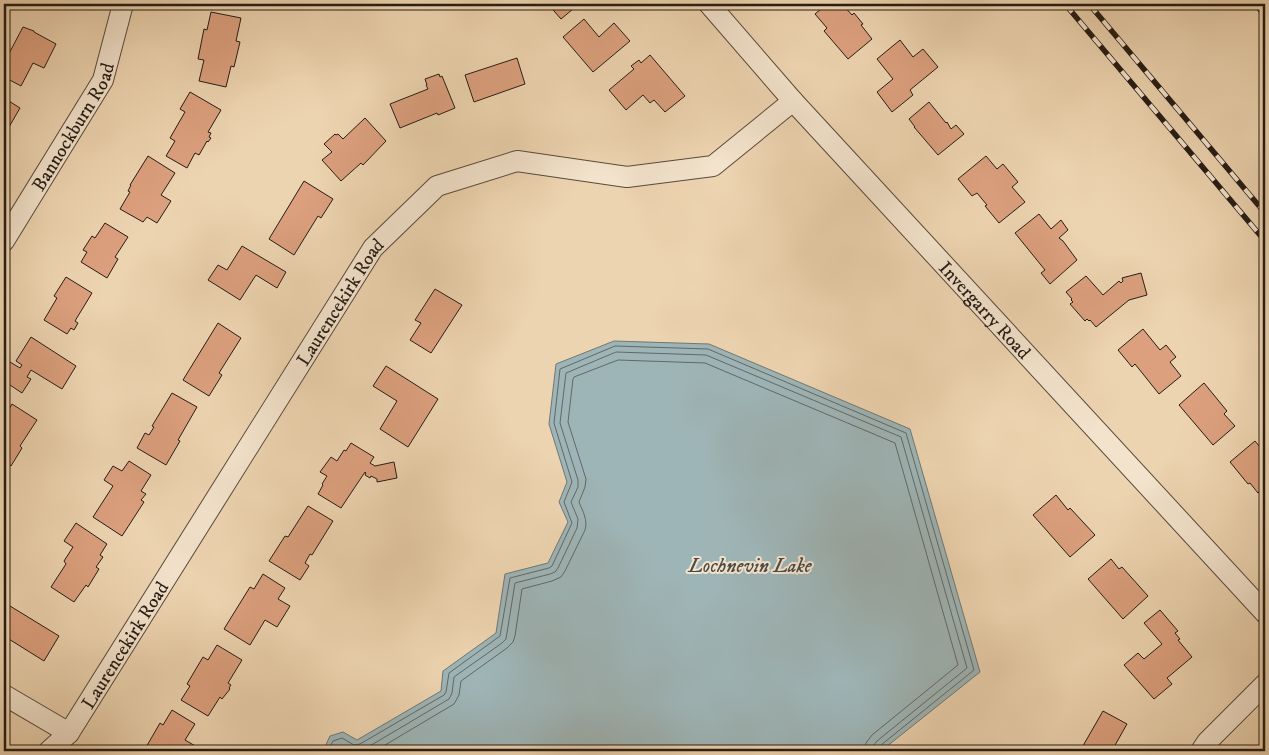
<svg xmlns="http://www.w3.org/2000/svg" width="1269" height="755" font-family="'IM FELL DW Pica',serif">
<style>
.water{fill:#9eb5b7;stroke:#6e7876}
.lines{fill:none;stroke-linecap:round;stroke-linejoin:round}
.shore{stroke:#626866;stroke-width:1}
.building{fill:#dca07e;stroke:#261c15}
.minor-casing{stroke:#584a3c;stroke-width:22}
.minor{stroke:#f3e3cc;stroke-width:20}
.rail-casing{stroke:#261c15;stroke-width:5.5}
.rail{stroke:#f3e3cc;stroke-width:4;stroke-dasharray:11;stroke-linecap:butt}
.labels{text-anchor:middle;stroke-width:4;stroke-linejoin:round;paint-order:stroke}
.street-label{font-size:19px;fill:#261c15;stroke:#f3e3cc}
.water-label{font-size:20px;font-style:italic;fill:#4a4a46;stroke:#f3e3cc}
</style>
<rect width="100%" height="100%" fill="#edd4b0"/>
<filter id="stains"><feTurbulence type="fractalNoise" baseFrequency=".004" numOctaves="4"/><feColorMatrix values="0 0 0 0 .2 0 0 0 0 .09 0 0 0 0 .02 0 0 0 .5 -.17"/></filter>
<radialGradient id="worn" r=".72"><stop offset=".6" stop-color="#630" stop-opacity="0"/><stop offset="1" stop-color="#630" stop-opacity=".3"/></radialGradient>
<path class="water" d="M 614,341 L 709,344 L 910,429 L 980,672 L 881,751 L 323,751 L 330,736 L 343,732 L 357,740 L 441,691 L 443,671 L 496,633 L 505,574 L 548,563 L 568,522 L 559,502 L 567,482 L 549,424 L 556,364 Z"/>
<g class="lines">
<path class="shore" d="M 328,751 L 333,741 L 342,738 L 354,745 L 360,744 L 444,695 L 446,692 L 449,673 L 500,636 L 510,578 L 549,568 L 552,566 L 572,523 L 564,502 L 572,482 L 554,423 L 560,369 L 615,346 L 708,349 L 906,433 L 974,670 L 881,745 L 879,751
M 358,751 L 363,750 L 449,699 L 452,693 L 454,677 L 502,643 L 506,639 L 515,583 L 550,574 L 555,572 L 558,568 L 577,528 L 578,519 L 571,502 L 578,487 L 578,480 L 560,423 L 566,373 L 616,352 L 706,355 L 901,437 L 967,668 L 877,741 L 873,746 L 872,751
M 375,751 L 454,704 L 459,695 L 461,681 L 507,648 L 513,642 L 515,636 L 522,589 L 552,581 L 561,577 L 565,571 L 585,530 C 588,520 583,512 579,502 L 585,487 L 586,479 L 568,422 L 573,379 L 574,377 L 618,360 L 705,363 L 895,443 L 958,665 L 872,735 L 866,743 L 865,751"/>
</g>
<path class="building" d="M 548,4 L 579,4 L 561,19 Z
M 827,4 L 842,4 L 852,15 L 854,13 L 863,24 L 861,25 L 872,39 L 848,59 L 824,31 L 827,28 L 815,14 Z
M 1252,4 L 1265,4 L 1265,19 Z
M 211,12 L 241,18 L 236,41 L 240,42 L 234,67 L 231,66 L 226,87 L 199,81 L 204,60 L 198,59 L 204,29 L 207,30 Z
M 584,19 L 599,37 L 614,23 L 630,41 L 593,72 L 563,37 Z
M 23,27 L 34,31 L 34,32 L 56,44 L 44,68 L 33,63 L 21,86 L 4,77 L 4,63 Z
M 900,40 L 913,57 L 923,49 L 938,67 L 910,90 L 913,95 L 892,112 L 877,92 L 893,79 L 877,59 Z
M 650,55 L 685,96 L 665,112 L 654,100 L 650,103 L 643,95 L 626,110 L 609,90 L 634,69 L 631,66 L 639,60 L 641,63 Z
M 517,58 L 525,84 L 474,102 L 465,75 Z
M 439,74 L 440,77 L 442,76 L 455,108 L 438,115 L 437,113 L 400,128 L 390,104 L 428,89 L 426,85 L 427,85 L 425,79 Z
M 190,92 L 221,110 L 208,132 L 211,133 L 209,137 L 211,138 L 208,142 L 207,141 L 199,155 L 195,153 L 187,168 L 166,156 L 175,141 L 170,138 L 185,112 L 180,109 Z
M 4,98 L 20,108 L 9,127 L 6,125 L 4,129 Z
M 929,102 L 946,123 L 947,122 L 951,129 L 956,125 L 964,134 L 938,155 L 914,127 L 915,127 L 909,119 Z
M 365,118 L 386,141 L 363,165 L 361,163 L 341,181 L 322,160 L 332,152 L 324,144 L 335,134 L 336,135 L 338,134 L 343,139 Z
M 148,156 L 175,173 L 161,195 L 171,201 L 157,223 L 147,217 L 143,222 L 120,209 L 130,192 L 128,191 L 131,185 L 130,185 Z
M 986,156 L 997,169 L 1003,164 L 1018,182 L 1012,187 L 1025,202 L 999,223 L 985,206 L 987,205 L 977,193 L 972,196 L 958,179 Z
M 304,181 L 333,199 L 321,218 L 318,216 L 294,255 L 269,239 Z
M 1039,214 L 1051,229 L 1061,220 L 1068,230 L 1059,238 L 1063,241 L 1077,260 L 1050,284 L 1041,273 L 1045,270 L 1015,233 Z
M 105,223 L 128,237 L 115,257 L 118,259 L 107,278 L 81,262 L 87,252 L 83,250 L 92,236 L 95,238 Z
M 242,246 L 286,272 L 277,288 L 256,275 L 240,300 L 208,280 L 218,265 L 227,270 Z
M 1141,273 L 1147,295 L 1129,300 L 1096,327 L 1090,320 L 1089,321 L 1087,319 L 1085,321 L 1070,304 L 1073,302 L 1071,300 L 1072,299 L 1066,292 L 1086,276 L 1103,295 L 1119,281 L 1121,283 L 1123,281 L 1122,278 Z
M 66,277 L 92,293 L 75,321 L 78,323 L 74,330 L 71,328 L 67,334 L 44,320 L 57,298 L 54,296 Z
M 435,289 L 462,305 L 431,353 L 410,340 L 421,323 L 415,320 Z
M 218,323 L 241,338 L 219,373 L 222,375 L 209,396 L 183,380 Z
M 1143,329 L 1160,350 L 1166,345 L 1176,357 L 1170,362 L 1181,376 L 1159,394 L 1135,364 L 1132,367 L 1118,350 Z
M 31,337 L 76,366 L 62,389 L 31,370 L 27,377 L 31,379 L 22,393 L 4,381 L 4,372 L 10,362 L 20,368 L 22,365 L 16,361 Z
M 386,366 L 438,399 L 408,447 L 380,429 L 397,401 L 373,386 Z
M 1204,383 L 1227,411 L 1224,414 L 1235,426 L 1213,445 L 1179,405 Z
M 172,393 L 197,407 L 178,440 L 180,441 L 166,465 L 137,448 L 145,433 L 149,435 L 154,427 L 152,426 Z
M 12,404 L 37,420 L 20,446 L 22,448 L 11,466 L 4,461 L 4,418 Z
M 1255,441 L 1265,453 L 1265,493 L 1262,490 L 1258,493 L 1250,483 L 1248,484 L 1230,462 Z
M 351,443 L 374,457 L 370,463 L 375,466 L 394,462 L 397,478 L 377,482 L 377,479 L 371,476 L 370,478 L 365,475 L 366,473 L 365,472 L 341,508 L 318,494 L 323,485 L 322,484 L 327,476 L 320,472 L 331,457 L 337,461 L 344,450 L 346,451 Z
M 129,461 L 151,475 L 141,491 L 146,494 L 141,500 L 144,502 L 122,536 L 93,517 L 113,486 L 104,480 L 113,466 L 122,471 Z
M 1056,495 L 1068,510 L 1070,508 L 1095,535 L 1070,557 L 1033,515 Z
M 308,506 L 333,521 L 312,555 L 310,554 L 305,563 L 309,566 L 300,580 L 269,561 L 285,536 L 288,537 Z
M 76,523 L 107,544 L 100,555 L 103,557 L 96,567 L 99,569 L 88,587 L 86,585 L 74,602 L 51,587 L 66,564 L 64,561 L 73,547 L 64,541 Z
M 1111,559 L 1119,569 L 1122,567 L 1148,596 L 1123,619 L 1088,579 Z
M 263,574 L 285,588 L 278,599 L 290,606 L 277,627 L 265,620 L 250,645 L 224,629 L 250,587 L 254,589 Z
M 10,606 L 59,636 L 44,661 L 4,636 L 4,616 Z
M 1160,610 L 1178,631 L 1175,633 L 1180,639 L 1178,640 L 1192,657 L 1167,678 L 1172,684 L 1154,699 L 1124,665 L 1138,653 L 1144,659 L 1162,644 L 1144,623 Z
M 217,645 L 242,660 L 228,683 L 231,685 L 229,688 L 230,689 L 222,699 L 220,697 L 208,716 L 181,700 L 190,686 L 187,684 L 203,657 L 208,660 Z
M 172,710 L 195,724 L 185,740 L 197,747 L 194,751 L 137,751 L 140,746 L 145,749 L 160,723 L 163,725 Z
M 1103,711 L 1127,724 L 1114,747 L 1119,750 L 1118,751 L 1080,751 Z"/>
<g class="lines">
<g class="minor-casing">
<g id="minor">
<path id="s1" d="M 709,4 L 793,101 L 1265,613"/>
<path id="s2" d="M 4,241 L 103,80 L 123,4"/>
<path d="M 4,695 L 69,733"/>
<path id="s3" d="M 49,751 L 69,733 L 373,248 L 437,186 L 517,161 L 627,177 L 713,166 L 793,101"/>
<path d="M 1201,751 L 1207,742 L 1265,684"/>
</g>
</g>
<use href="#minor" class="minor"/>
<g class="rail-casing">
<path id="rail" d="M 1065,4 L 1265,241
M 1089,4 L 1265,213"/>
</g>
<use href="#rail" class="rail"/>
</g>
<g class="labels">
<g class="street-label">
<text dy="7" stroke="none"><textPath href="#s2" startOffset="134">Bannockburn Road</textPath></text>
<text dy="7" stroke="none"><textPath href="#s3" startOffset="536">Laurencekirk Road</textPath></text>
<text dy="7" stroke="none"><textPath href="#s1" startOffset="412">Invergarry Road</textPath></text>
<text dy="7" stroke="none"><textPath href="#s3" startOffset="131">Laurencekirk Road</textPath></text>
</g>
<g class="water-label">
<text x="750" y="572">Lochnevin Lake</text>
</g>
</g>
<rect width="1269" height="755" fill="none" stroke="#edd4b0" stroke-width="20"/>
<rect x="5" y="5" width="1259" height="745" fill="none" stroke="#261c15" stroke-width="2.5"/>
<rect x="10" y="10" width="1249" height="735" fill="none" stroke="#261c15"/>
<rect width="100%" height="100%" filter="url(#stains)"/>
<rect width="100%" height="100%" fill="url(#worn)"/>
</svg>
